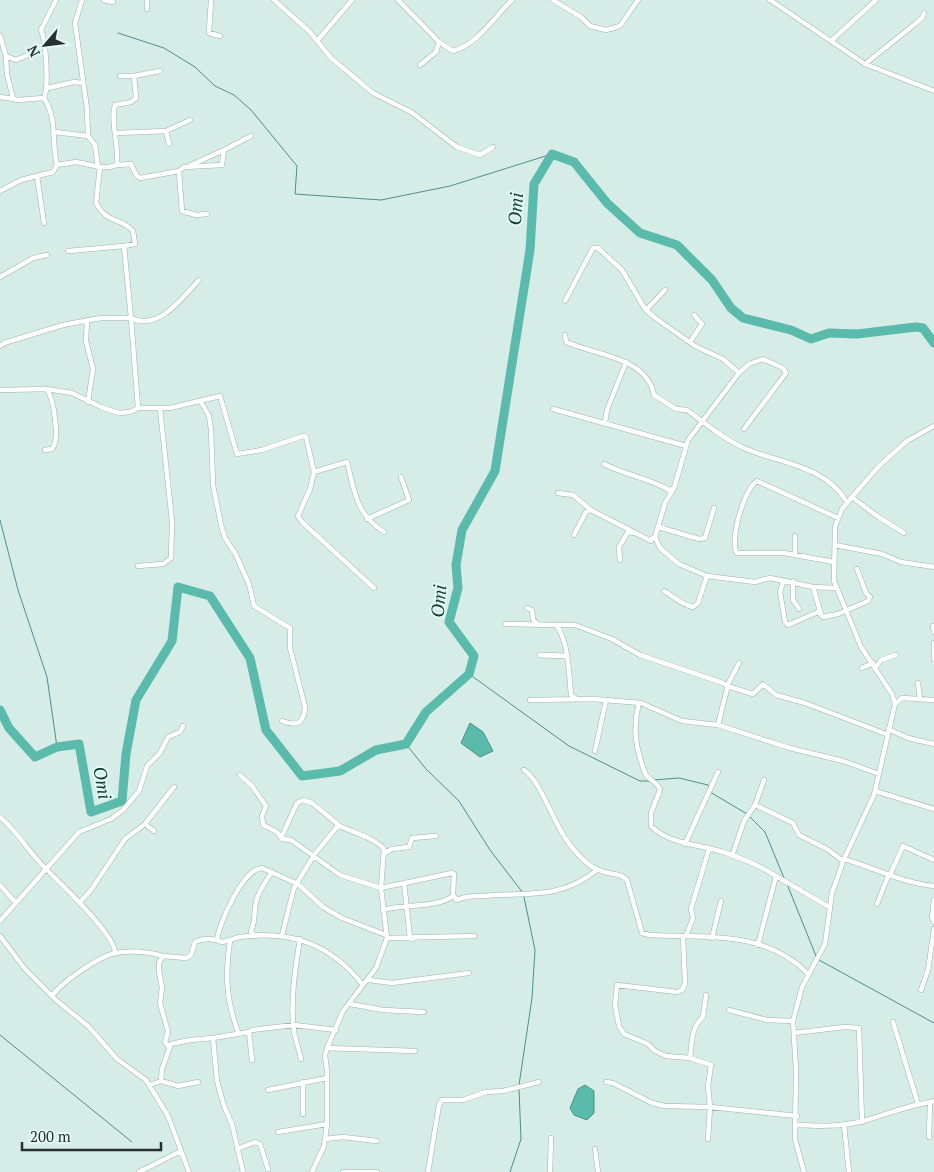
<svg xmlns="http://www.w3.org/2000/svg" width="934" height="1172" font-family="'PT Serif',serif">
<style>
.water{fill:#5abaab;stroke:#4b9186}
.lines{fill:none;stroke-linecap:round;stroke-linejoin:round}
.stream{stroke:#4b9186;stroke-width:1}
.river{stroke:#5abaab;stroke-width:9}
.minor-casing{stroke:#9db2ae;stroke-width:5.5}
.tertiary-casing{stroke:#9db2ae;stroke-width:6}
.minor{stroke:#fff;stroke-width:4.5}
.tertiary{stroke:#fff;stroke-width:5}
.labels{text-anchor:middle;stroke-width:4;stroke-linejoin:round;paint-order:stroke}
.water-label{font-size:18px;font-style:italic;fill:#103d37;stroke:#e3f9f4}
</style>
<rect width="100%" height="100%" fill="#d6ece7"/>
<path class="water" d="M 470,723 L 483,732 L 493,751 L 480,757 L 461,743 Z
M 585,1085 L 594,1091 L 594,1113 L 587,1120 L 574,1115 L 570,1108 L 578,1089 Z"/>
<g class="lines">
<path class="stream" d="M 118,33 L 164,48 L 195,67 L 215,86 L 234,95 L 251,110 L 297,166 L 295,194 L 381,200 L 450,186 L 552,154
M 0,520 L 18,590 L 47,677 L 57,747
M 469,674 L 569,746 L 640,781 L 649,781
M 406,744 L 426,769 L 459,801 L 490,850 L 523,893
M 653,780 L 679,778 L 708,785 L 709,788
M 710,792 L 747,814
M 750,817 L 765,832 L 784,878
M 787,884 L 816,956
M 819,960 L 934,1023
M 0,1035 L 132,1142
M 519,1085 L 532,998 L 535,950 L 524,897
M 510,1172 L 521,1139 L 519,1089"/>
<path class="river" d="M 0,710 L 9,728 L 35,757 L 57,747 L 79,744 L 91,812 L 122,801 L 126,754 L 136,700 L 172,641 L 178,587 L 210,596 L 250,658 L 266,730 L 302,776 L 340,771 L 376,750 L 406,744 L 426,712 L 469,674 L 474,656 L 449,622 L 458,588 L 456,565 L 462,530 L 495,471 L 530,250 L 534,184 L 552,154 L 574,162 L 607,203 L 640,233 L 677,245 L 712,280 L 731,308 L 743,318 L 791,330 L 811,339 L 829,333 L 857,334 L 916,327 L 923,328 L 934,343"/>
<g class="minor-casing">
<path id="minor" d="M 82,0 L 75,23 L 87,109 L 88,136 L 95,145 L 98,167
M 104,0 L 113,2
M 211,0 L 209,33 L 220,36
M 274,0 L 309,31 L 331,58 L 373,93 L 411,112 L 457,147 L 480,155 L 493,147
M 398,0 L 439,42 L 453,51 C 477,45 494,17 512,0
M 553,0 L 581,17 L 590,26 L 606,30 L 620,26 L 638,0
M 770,0 L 865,64 L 934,91
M 147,9 L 147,0
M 0,36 L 6,56 L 7,74 L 13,98 L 16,100 L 44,98 C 58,120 51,142 57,165 L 76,162 L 100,167 L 96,203 C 108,225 119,216 133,231 L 135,244 L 124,246 L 131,318 L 101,318 L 63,325 L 4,343 L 0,346
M 317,41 L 352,0
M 831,41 L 876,0
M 6,56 L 16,60 L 28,55
M 865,64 L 915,24 L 922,18 L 924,13
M 420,65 L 436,52 L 439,42
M 120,76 L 134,76
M 48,88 L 74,82 L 82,83
M 0,97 L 14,99
M 44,98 C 49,86 46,42 41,30 L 56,0
M 166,131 L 169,144
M 55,132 L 88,136
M 116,133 L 166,131 L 190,120
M 117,165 L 131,164 L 136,175 L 140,178 L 179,171 L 182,211 L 196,215 L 207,214
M 191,165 L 224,150
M 100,167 L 109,167 L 117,165 C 119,146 110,120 115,105 L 131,102 L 136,98 L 134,76 L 160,71
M 179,171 L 184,167 L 222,165 L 224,150 L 251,136
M 37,176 L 44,223
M 0,191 L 21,180 L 53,172 L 57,165
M 68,251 L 124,246
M 0,277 L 33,258 L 47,255
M 565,301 L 593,248 L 598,248 L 622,270 L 645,309 L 654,317 L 695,346 L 723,359 L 739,373 L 688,440 L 674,488 L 665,503 L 655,537 L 650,540
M 646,310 L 665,290
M 87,320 L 86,341 L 93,369 L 88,402
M 565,335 L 566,342 C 595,355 647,357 654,395 L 676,409 L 687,410 C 704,423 724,439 744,448 C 778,463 826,466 846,501
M 690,342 L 702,324 L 694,315
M 739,373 L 749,364 L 763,359 L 783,368 L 786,373 L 744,429
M 0,390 L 47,389 L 72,393 L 101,407 L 119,413 L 130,412 L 138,408 L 170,408 L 220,396 L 237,454 L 262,450 L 303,436 L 306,437 L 314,472 L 310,489 L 298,516 L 303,523 L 374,588
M 201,402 L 209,416 L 211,429 L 213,485 L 221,525 L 225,538 L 235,553 L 249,584 L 254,606 L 290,628 L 290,648 L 305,707 C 304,723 297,727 282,721
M 138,408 L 131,318 C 158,332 183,297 199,280
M 553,409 L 686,446
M 605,423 L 607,410 L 626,362
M 45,450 L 52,449 C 60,440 54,400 47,389
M 604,464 C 625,475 649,478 669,490 L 673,489
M 314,472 L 347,462 C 355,493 356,514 384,532
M 558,493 L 573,495 L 591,510 L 651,541
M 852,497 L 879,466 L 907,441 L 934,426
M 367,519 L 409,500 L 401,477
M 658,527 L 699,539 L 705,538 L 714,508
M 574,535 L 586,512 L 591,510
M 795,536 L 795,555
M 655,537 L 660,548 L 679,564 L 707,576 L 755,582 L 770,578 L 813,587 L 836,588
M 835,545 L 882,554 L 901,562 L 934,567
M 620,560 L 619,547 L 628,532 L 634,533
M 834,562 L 784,553 L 737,553 C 729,542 744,488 757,481 L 838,518
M 138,566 L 163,564 L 171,558 L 172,521 L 160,409
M 793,581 L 793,600 L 799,609
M 783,582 L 780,592 L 785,622 L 788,625 L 818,612 L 823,617 L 838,614 L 868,601 L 870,597 L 866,593 L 857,569
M 813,587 L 821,614
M 664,591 C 673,596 683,606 693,607 L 698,603 L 707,576
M 527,608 L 532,610 L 533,619 L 536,623
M 505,624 L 556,625 C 569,641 569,676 571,695 L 577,699
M 556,625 L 575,625 L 612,639 L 640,655 L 723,683 L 727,686 L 727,689 L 718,725
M 933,626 L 934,632
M 934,643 L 934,659
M 739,663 L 727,686 L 753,694 L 763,684 L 776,695 L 805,703 L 886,734
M 876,667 L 881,660 L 896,655
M 862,668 L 873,663
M 918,683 L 920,698
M 530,700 L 593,699 L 641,703 L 682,721 L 718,725 L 790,748 L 843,761 L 879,774
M 639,703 C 632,728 636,749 645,773 C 648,780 658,782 660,790 L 651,813 L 651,826 C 670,845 699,844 723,852 C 741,858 759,865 776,876 L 758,945
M 895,704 L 892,694 L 861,647 L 834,581 L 835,527 L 842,509 L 852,497 L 874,514 L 904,533
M 888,729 L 908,738 L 934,744
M 595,751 L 606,700
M 524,770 C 540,779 555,827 570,845 C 577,854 588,866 599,870 C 609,875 620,872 627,880 L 642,933 L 650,935 C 706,938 766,930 808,974
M 240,775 L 252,786 L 266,806 L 262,816 L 263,825 L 277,832 L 282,839 L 291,840 L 340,875 L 381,888 L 452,873 L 454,874 L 453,895 L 457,900 C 466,896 474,896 484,896 C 528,892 560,900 597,870
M 875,791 L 934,809
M 755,805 L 793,823 L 799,835 L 827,849 L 843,861
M 0,817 C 17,831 29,852 45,868 C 59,882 116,935 115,953
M 145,824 L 174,787
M 281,838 L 297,803 L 303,800 L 312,803 L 340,826
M 685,844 L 718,772
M 385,853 L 392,849 L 409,847 L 412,838 L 436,836
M 732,856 L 744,821 L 755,805 L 764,780
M 844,859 L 874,795 L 895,704 L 902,698 L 934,700
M 890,875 L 903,846 L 934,860
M 776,876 L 829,907
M 404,883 L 410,938 L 413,939
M 0,885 L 15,902
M 934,900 L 932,917 L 934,922
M 80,902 L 91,890 L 125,839 L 145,824 L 154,831
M 877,904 L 889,874
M 383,910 C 402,904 438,908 453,896
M 0,921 L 79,832 L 111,819 L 123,810 L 139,791 L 147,766 L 160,753 L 168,737 L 180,732 L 183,726
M 282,935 L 294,888 L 314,855 L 337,827 L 340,826 C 354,833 373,837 384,849 L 381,888 L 387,938 L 376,968 L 343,1011 L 327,1048 L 325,1055 L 327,1071 L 327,1124 L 324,1146 L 312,1172
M 0,936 L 25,969 L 56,1000 L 89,1027 L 117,1059 L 146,1080 L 168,1116 L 189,1172
M 254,936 L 251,931 C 255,922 254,917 255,908 C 256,895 265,882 272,872
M 683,936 L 685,983 L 682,990 L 677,992 L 617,985 L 615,1005 L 619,1026 L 624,1034 L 648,1044 L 655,1051 L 666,1056 L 690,1058 L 711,1065 L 708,1086 L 710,1107 L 708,1139
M 686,936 L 693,918 L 691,909 L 709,849
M 387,938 L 475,936
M 712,938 L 721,901
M 300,939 C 295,970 290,1001 294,1032 C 296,1041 299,1050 301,1059
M 217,940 C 219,923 243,869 262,868 L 298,884 L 323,907 L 342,918 L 386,935
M 230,941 C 225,976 226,999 238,1032
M 369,980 L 392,983 L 469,973
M 921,990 L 928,970 L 934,929
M 52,996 C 62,982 99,956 116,953 C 131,950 148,952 163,956
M 350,1004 L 383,1010 L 424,1012
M 729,1010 L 767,1020 L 793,1021
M 893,1022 L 918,1104
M 794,1033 L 844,1027 L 859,1028 L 862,1122
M 169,1047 L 165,1042 L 168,1032 L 160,1003 L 162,988 L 159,971 L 159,963 L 163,956 L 186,958 L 191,955 L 195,942 C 203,938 214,938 222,942 C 229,941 234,938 240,937 C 292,930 330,944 363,985
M 327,1048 L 415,1051
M 690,1058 C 692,1044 691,1027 703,1017 L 706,995
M 252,1060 L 249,1032 L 252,1030 L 294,1025 L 336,1030
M 161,1081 L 162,1069 L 171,1044 L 190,1040 L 213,1038
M 303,1082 L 303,1114
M 606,1082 L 613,1083 L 652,1103 L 665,1106 L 710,1107 L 797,1116
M 150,1085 L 161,1081 L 178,1086 L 198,1082
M 268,1090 L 327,1078
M 797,1125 C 818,1126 842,1127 863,1121 C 886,1115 908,1105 931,1102
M 844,1125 L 849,1172
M 278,1132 L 327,1124
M 929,1137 L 930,1103 L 933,1101
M 325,1139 L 343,1137 L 377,1141
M 237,1149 L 255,1142 L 260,1144 L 268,1169
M 595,1149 L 598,1172
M 139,1172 L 181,1151
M 243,1172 L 232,1124 L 224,1106 L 217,1081 L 213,1038 L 249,1032
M 343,1172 L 377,1172
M 428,1172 L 439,1105 L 442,1100 L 463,1100 L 486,1092 L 503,1091 L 539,1082
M 550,1172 L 551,1138
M 804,1172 L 795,1139 L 796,1070 L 793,1021 L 802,987 L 825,944 L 832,893 L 844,859 C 875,868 902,883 934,886"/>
</g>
<g class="tertiary-casing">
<path id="tertiary" d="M 540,655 L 566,656"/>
</g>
<use href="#minor" class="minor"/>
<use href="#tertiary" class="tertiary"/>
</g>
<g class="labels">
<g class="water-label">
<text transform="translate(516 209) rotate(-86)" y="6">Omi</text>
<text transform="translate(439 601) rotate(-85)" y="6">Omi</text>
<text transform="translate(102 783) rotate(80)" y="6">Omi</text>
</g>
</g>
<g transform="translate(45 45) rotate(242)" stroke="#e3f9f4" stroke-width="4" paint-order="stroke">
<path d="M0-4L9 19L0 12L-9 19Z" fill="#28302e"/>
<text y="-8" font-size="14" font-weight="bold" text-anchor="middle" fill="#28302e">N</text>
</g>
<path d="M22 1142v8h139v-8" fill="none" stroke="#28302e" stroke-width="2.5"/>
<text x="30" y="1142" font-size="15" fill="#28302e" stroke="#e3f9f4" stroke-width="4" paint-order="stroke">200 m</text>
</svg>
